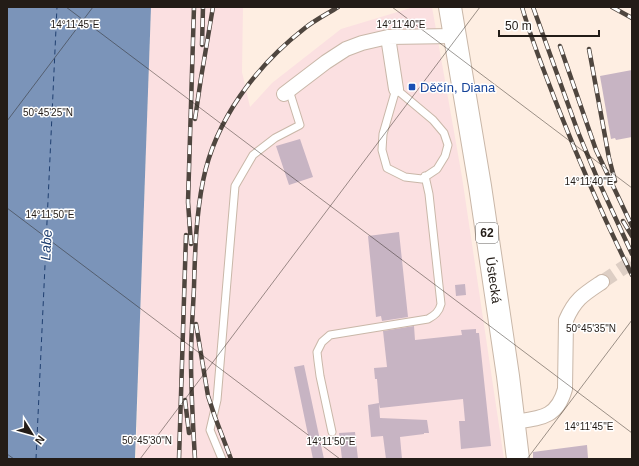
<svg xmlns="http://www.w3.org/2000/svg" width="639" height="466" font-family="Helvetica,sans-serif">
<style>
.industrial{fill:#fbe0e1}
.water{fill:#7b94b9}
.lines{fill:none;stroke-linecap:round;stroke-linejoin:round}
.ferry{stroke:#1f3f70;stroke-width:1;stroke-dasharray:5 4;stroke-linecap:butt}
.building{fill:#c7b4c3}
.street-tunnel{stroke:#ddcec4;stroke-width:14;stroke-dasharray:14 7;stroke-linecap:butt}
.lane-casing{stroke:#c9b7a8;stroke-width:9}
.street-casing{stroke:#c9b7a8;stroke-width:16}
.primary-casing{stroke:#c9b7a8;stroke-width:24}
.lane{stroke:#fff;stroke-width:7}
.street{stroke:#fff;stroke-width:14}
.primary{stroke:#fff;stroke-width:22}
.rail-casing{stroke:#4f463f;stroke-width:4.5}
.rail{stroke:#fff;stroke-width:3;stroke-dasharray:9;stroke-linecap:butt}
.ticks{fill:none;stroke:#231c17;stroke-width:1;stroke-opacity:0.45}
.transit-dot{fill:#1a4fb4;stroke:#fff;stroke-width:1.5}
.labels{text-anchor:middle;stroke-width:3;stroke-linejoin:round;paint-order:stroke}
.shield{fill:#fff;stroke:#65605d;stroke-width:1}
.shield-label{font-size:12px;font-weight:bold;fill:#231c17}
.transit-label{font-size:13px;fill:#164399;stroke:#fff;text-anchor:start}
.street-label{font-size:13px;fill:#231c17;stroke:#fff}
.water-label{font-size:14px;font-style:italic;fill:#1f3f70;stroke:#fff}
.ticks-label{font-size:10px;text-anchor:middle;fill:#231c17;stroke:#fff;stroke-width:3;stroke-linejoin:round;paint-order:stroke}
</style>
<rect width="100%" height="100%" fill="#feeee2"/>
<path class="industrial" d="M 151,7 L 243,7 L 242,72 L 250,107 L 272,83 L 341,29 L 414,7 L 432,7 L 462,177 L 504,459 L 136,459 L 140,317 Z"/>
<path class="water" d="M 7,7 L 151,7 L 135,459 L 7,459 Z"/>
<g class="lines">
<path class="ferry" d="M 36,459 L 57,7"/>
</g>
<path class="building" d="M 632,70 L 632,137 L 616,140 L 615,138 L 611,139 L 600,76 Z
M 300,139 L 313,177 L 289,185 L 276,146 Z
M 399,232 L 408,317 L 382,321 L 381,316 L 376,317 L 368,236 Z
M 465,284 L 466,295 L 456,296 L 455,285 Z
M 414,326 L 415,340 L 462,335 L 461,330 L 476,329 L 476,333 L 479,333 L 491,446 L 461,449 L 459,421 L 465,421 L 463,399 L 380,408 L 379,404 L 380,418 L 427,420 L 429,433 L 424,433 L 424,434 L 400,437 L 402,459 L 386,459 L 383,436 L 371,437 L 368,405 L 379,403 L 377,379 L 375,379 L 374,368 L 387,367 L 383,331 Z
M 304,365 L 324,459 L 313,459 L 294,367 Z
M 355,432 L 358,459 L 342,459 L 339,433 Z
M 587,445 L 588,458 L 582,459 L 533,459 L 533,452 Z"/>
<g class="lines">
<path class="street-tunnel" d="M 602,282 L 632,262"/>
<g class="lane-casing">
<path id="lane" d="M 396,89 L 433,120 L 444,133 L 448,145 L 445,156 L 437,169 L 422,179 L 405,177 L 387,168 L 382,150 L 383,134 Z
M 332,432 L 320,376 L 318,361 L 317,352 L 322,342 L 330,335 L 428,319 C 435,315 439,312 441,304 L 429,194 L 425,176
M 222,459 L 210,430 L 217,400 L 235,186 L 253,155 L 275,138 L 300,125 L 289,90"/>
</g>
<g class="street-casing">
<path id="street" d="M 388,37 L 396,89
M 284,94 L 326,62 L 346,49 L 362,43 L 388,37 L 454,36
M 514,422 C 541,418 557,418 565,389 L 566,320 C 575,299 584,294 602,282"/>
</g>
<g class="primary-casing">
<path id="primary" d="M 450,7 L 480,186 L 508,376 L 518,459"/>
</g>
<use href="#lane" class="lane"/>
<use href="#street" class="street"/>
<use href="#primary" class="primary"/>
<g class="rail-casing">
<path id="rail" d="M 522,7 C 532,42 546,76 559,110 C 581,166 605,221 632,275
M 533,7 L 578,132 L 598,180 L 632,254
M 612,7 L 632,18
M 202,45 L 203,7
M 560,46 L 596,150 L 632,226
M 589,49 L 609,158 L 615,181
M 195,119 L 201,78 L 213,7
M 623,221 L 632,236
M 191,244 L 188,202 L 194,7
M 196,324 L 208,396 L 215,417 L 231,459
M 185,400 L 189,433
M 179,459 L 186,235
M 195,459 C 193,426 191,392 191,359 C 191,335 193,311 194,287 C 195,251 196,216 203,181 C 215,120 256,66 305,28 C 315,20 327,14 338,7"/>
</g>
<use href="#rail" class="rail"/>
</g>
<path class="ticks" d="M 66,7 L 632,433M 392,7 L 632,188M 7,121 L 93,7M 7,208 L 340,459M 7,454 L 14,459M 140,459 L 480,7M 527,459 L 632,320"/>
<rect class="transit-dot" x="408" y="83" width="8" height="8" rx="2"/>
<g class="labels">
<rect class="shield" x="476" y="223" width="22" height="20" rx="3"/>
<g class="shield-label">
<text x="487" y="237">62</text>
</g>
<g class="transit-label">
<text x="420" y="92">Děčín, Diana</text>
</g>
<g class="street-label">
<text transform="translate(494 280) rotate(82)" y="5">Ústecká</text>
</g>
<g class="water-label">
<text transform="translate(46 245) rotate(-87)" y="5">Labe</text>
</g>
</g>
<g class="ticks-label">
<text x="401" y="28">14°11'40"E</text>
<text x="75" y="28">14°11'45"E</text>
<text x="48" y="116">50°45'25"N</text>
<text x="589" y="185">14°11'40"E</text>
<text x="50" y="218">14°11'50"E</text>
<text x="591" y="332">50°45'35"N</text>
<text x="589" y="430">14°11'45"E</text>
<text x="147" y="444">50°45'30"N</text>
<text x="331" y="445">14°11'50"E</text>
</g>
<rect width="639" height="466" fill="none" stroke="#231c17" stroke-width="16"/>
<g transform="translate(32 434) rotate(127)" stroke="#ffffff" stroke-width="3" paint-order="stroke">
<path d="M0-3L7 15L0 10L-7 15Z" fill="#231c17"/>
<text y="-6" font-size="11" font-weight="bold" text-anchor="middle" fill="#231c17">N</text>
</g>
<path d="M499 30v6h100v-6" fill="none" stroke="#231c17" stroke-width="2"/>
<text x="505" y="30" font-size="12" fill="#231c17" stroke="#ffffff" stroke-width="3" paint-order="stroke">50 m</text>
</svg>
